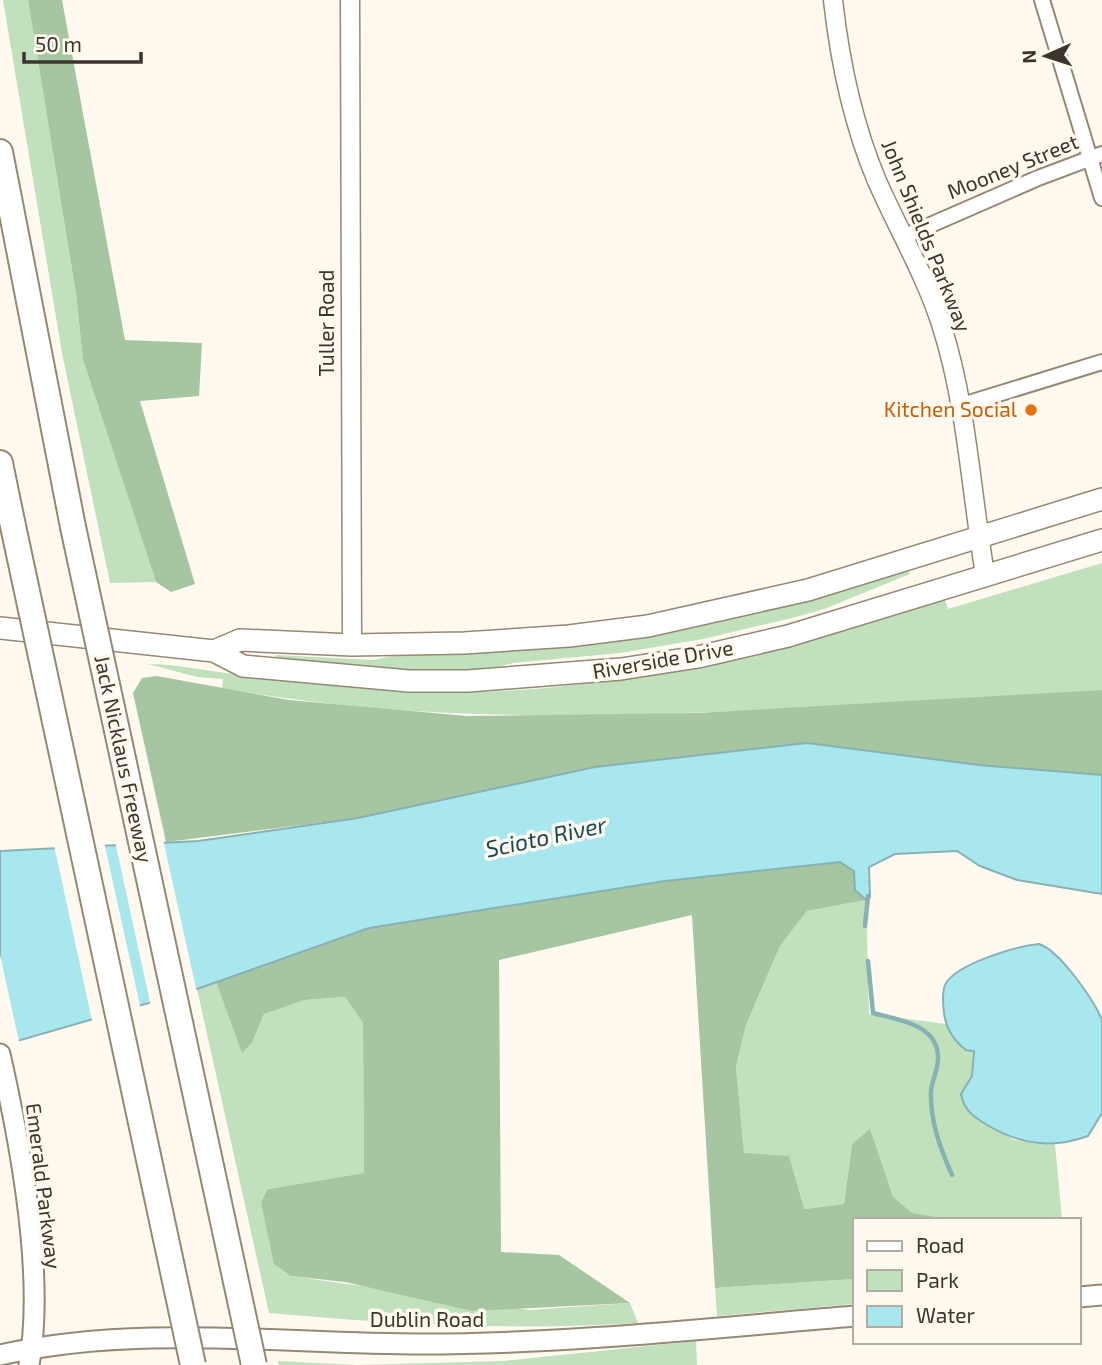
<svg xmlns="http://www.w3.org/2000/svg" width="1102" height="1365" font-family="'Exo 2',sans-serif">
<style>
.green{fill:#c1e0bc}
.forest{fill:#a5c6a0}
.water{fill:#a8e7ed;stroke:#87b2b3;stroke-width:2}
.pier{fill:#fff9f0}
.lines{fill:none;stroke-linecap:round;stroke-linejoin:round}
.stream{stroke:#87b2b3;stroke-width:4.5}
.minor-casing{stroke:#958874;stroke-width:18}
.tertiary-casing{stroke:#958874;stroke-width:21}
.secondary-casing{stroke:#958874;stroke-width:23}
.primary-casing{stroke:#958874;stroke-width:24}
.motorway-casing{stroke:#958874;stroke-width:28}
.minor{stroke:#fff;stroke-width:14}
.tertiary{stroke:#fff;stroke-width:18}
.secondary{stroke:#fff;stroke-width:19}
.primary{stroke:#fff;stroke-width:21}
.motorway{stroke:#fff;stroke-width:24}
.motorway-bridge-casing{stroke:#958874;stroke-width:28;stroke-linecap:butt}
.motorway-bridge{stroke:#fff;stroke-width:24}
.food-dot{fill:#e8710a;stroke:#fff9f0;stroke-width:2.5}
.labels{text-anchor:middle;stroke-width:7;stroke-linejoin:round;paint-order:stroke}
.street-label{font-size:21px;fill:#3b362d;stroke:#fff9f0}
.food-label{font-size:21px;fill:#c56008;stroke:#fff9f0;text-anchor:end}
.water-label{font-size:23px;font-style:italic;fill:#154c51;stroke:#fff9f0}
</style>
<rect width="100%" height="100%" fill="#fff9f0"/>
<path class="green" d="M 3,0 L 28,0 L 76,294 L 83,360 L 156,582 L 110,583 L 62,353 Z
M 1102,563 L 1102,690 C 997,699 891,704 786,709 C 594,718 412,722 222,688 L 223,679 L 197,677 L 148,664 C 174,664 201,670 226,673 C 291,681 356,690 421,692 C 599,697 776,653 944,597 L 948,609 Z
M 907,568 L 910,574 L 824,609 L 796,617 L 703,639 L 620,653 L 513,663 L 485,671 L 447,673 L 276,660 L 276,655 L 373,660 L 408,653 L 484,650 Z
M 866,900 L 869,1014 L 946,1024 L 966,1050 L 973,1050 L 972,1076 L 962,1091 L 966,1109 L 1014,1140 L 1055,1144 L 1062,1220 C 1029,1220 939,1226 912,1213 C 887,1202 868,1165 852,1144 L 844,1204 L 803,1209 L 744,1154 L 736,1067 L 746,1025 L 780,946 L 807,911 Z
M 216,982 L 242,1052 L 252,1043 L 264,1014 L 305,1000 L 345,997 L 363,1023 L 364,1173 L 268,1189 L 291,1276 L 529,1310 L 630,1303 L 638,1323 C 514,1331 392,1324 269,1313 L 197,989 Z
M 855,1279 L 855,1304 L 717,1316 L 715,1288 Z
M 696,1341 L 697,1365 L 279,1365 L 278,1361 L 357,1365 L 503,1361 Z"/>
<path class="forest" d="M 28,0 L 62,0 L 125,340 L 202,343 L 199,396 L 140,401 L 195,584 L 171,592 L 156,582 L 83,360 L 76,294 Z
M 157,676 L 289,700 L 467,716 L 697,713 L 1102,690 L 1102,775 L 979,765 L 595,767 L 358,818 L 166,842 L 133,693 L 142,678 Z
M 840,862 L 854,871 L 855,890 L 866,900 L 807,911 L 780,946 L 746,1025 L 736,1067 L 744,1153 L 789,1156 L 804,1209 L 844,1204 L 852,1144 L 870,1129 L 893,1197 L 912,1213 L 952,1220 L 855,1220 L 855,1279 L 715,1288 L 692,915 L 499,960 L 501,1252 L 559,1255 L 630,1303 L 472,1311 L 345,1282 L 291,1276 L 274,1264 L 261,1202 L 268,1189 L 364,1173 L 363,1023 L 345,997 L 305,1000 L 264,1014 L 252,1043 L 242,1053 L 216,982 L 369,928 L 665,881 Z"/>
<path class="water" d="M 807,743 L 979,765 L 1102,775 L 1102,894 L 1017,880 L 980,866 L 957,851 L 895,854 L 869,867 L 870,897 L 866,900 L 855,890 L 854,871 L 840,862 L 665,881 L 369,928 L 197,989 L 0,1046 L 0,851 L 198,841 L 358,818 L 595,767 Z
M 1039,944 C 1059,950 1094,1000 1102,1020 L 1102,1113 L 1088,1136 C 1053,1149 1021,1145 989,1126 C 975,1118 964,1111 961,1094 L 972,1076 L 974,1051 L 966,1050 C 954,1041 946,1028 944,1013 C 943,1005 942,993 945,985 C 955,964 1017,946 1039,944 Z"/>
<path class="pier" d="M 163,839 L 197,993 L 151,1007 L 115,841 Z
M 104,842 L 141,1010 L 93,1025 L 54,845 Z
M 0,955 L 20,1046 L 0,1050 Z"/>
<g class="lines">
<path class="stream" d="M 865,926 L 868,896
M 868,961 L 873,1013 C 898,1020 939,1024 938,1059 C 938,1070 932,1080 931,1091 C 930,1121 940,1148 952,1175"/>
<g class="minor-casing">
<path id="minor" d="M 1042,0 L 1102,198
M 903,237 L 1038,178 L 1102,154
M 959,406 L 1102,362"/>
</g>
<g class="tertiary-casing">
<path id="tertiary" d="M 350,0 L 352,645
M 833,0 C 840,63 852,122 877,181 C 898,229 926,276 942,327 C 967,406 971,492 985,574"/>
</g>
<g class="secondary-casing">
<path id="secondary" d="M 0,1054 C 20,1142 45,1277 29,1365
M 1079,1297 L 1102,1295
M 0,1355 C 140,1324 281,1344 422,1344 C 567,1344 711,1328 855,1316"/>
</g>
<g class="primary-casing">
<path id="primary" d="M 0,628 L 214,651 L 243,666 L 409,681 L 468,681 L 621,669 L 698,657 L 788,636 L 1102,540
M 214,651 L 240,640 L 352,645 L 464,643 L 569,636 L 648,626 L 808,590 L 1102,499"/>
</g>
<g class="motorway-casing">
<path id="motorway" d="M 0,152 L 73,527
M 0,463 L 13,526"/>
</g>
<use href="#minor" class="minor"/>
<use href="#tertiary" class="tertiary"/>
<use href="#secondary" class="secondary"/>
<use href="#primary" class="primary"/>
<use href="#motorway" class="motorway"/>
<g class="motorway-bridge-casing">
<path id="motorway-bridge" d="M 13,526 L 193,1365
M 73,527 L 254,1365"/>
</g>
<use href="#motorway-bridge" class="motorway-bridge"/>
</g>
<circle class="food-dot" cx="1031" cy="410" r="7"/>
<g class="labels">
<g class="street-label">
<text transform="translate(1013 167) rotate(-22)" y="7">Mooney Street</text>
<text transform="translate(926 236) rotate(68)" y="7">John Shields Parkway</text>
<text transform="translate(327 323) rotate(-90)" y="7">Tuller Road</text>
<text transform="translate(663 660) rotate(-10)" y="7">Riverside Drive</text>
<text transform="translate(123 759) rotate(78)" y="7">Jack Nicklaus Freeway</text>
<text transform="translate(43 1186) rotate(83)" y="7">Emerald Parkway</text>
<text x="427" y="1327">Dublin Road</text>
</g>
<g class="food-label">
<text x="1017" y="417">Kitchen Social</text>
</g>
<g class="water-label">
<text transform="translate(546 837) rotate(-12)" y="8">Scioto River</text>
</g>
</g>
<rect x="853" y="1218" width="228" height="126" fill="#fff9f0" stroke="#b1aba2" stroke-width="2"/>
<rect x="867" y="1241" width="35" height="10" fill="#ffffff" stroke="#b1aba2" stroke-width="2"/>
<text x="916" y="1253" font-size="21" fill="#3b362d">Road</text>
<rect x="867" y="1270" width="35" height="21" fill="#c1e0bc" stroke="#b1aba2" stroke-width="2"/>
<text x="916" y="1288" font-size="21" fill="#3b362d">Park</text>
<rect x="867" y="1306" width="35" height="21" fill="#a8e7ed" stroke="#b1aba2" stroke-width="2"/>
<text x="916" y="1323" font-size="21" fill="#3b362d">Water</text>
<g transform="translate(1046 56) rotate(267)" stroke="#fff9f0" stroke-width="5" paint-order="stroke">
<path d="M0-5L12 26L0 18L-12 26Z" fill="#3b362d"/>
<text y="-10" font-size="19" font-weight="bold" text-anchor="middle" fill="#3b362d">N</text>
</g>
<path d="M24 52v10h117v-10" fill="none" stroke="#3b362d" stroke-width="3.5"/>
<text x="35" y="52" font-size="21" fill="#3b362d" stroke="#fff9f0" stroke-width="5" paint-order="stroke">50 m</text>
</svg>
